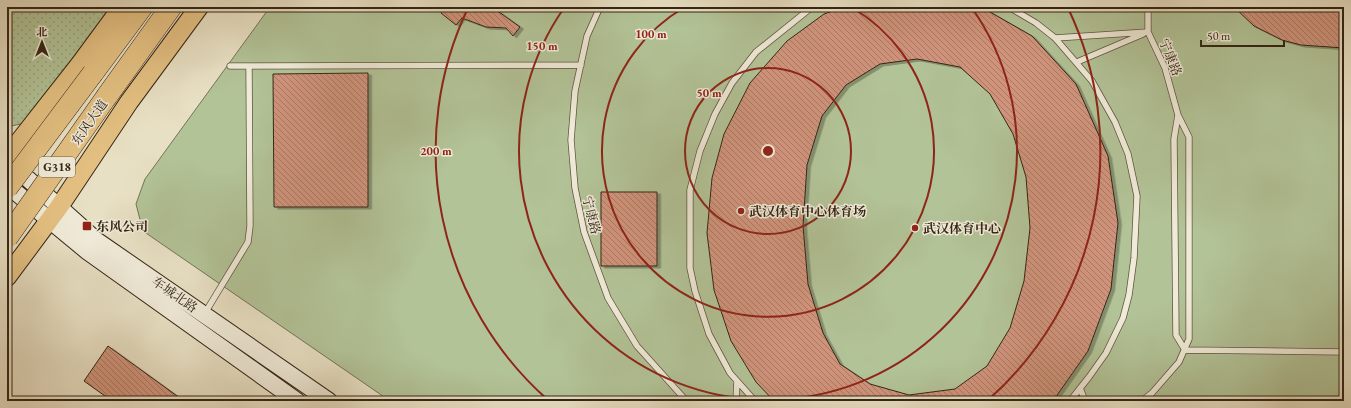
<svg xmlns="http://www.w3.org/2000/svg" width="1351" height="408" font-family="'EB Garamond','Noto Serif SC',serif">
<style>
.park{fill:url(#park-dots);stroke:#737456}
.pitch{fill:#b2c397;stroke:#737456}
.building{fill:url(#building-back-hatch);stroke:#342515;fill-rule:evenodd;filter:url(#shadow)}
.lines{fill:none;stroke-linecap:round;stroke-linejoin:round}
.lane-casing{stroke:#615441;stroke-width:7}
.secondary-casing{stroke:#342515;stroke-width:18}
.primary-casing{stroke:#342515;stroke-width:20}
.highway-casing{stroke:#342515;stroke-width:22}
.lane{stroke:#f0ebd9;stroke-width:5.5}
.secondary{stroke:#f0ebd9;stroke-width:16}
.primary{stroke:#e4c082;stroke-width:18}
.highway{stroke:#e4c082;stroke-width:21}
.highway-bridge-casing{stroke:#342515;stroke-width:22;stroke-linecap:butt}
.highway-bridge{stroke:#e4c082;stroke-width:21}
.ring{fill:none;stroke:#8f2418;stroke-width:2}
.poi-dot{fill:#8f2418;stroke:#f0ebd9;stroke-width:1.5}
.labels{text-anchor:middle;stroke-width:3;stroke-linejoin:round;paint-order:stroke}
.shield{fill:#f0ebd9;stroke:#6c6050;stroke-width:1}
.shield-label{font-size:12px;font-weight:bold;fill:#342515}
.street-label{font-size:13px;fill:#342515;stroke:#f0ebd9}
.poi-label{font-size:13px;font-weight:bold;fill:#342515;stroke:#f0ebd9;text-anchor:start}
.centre{fill:#8f2418;stroke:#f0ebd9;stroke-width:2}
.ring-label{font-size:12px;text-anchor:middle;font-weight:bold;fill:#8f2418;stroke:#f0ebd9;stroke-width:3;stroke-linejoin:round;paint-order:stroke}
</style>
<defs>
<pattern id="park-dots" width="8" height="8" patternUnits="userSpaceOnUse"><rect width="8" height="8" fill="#b2c397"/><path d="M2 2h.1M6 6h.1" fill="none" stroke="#9aa781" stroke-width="1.8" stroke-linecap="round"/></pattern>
<pattern id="building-back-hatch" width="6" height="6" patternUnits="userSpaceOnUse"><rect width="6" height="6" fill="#d0947c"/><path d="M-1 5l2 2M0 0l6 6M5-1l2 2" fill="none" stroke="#aa7964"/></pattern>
<filter id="shadow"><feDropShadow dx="3.5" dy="2" stdDeviation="0" flood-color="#0004"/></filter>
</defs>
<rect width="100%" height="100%" fill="#e8e0c4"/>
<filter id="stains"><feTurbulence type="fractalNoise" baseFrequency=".005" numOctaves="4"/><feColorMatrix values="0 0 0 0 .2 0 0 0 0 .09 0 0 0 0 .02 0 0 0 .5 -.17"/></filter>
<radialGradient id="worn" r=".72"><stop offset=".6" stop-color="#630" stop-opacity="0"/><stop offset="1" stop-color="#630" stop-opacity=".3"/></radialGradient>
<path class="park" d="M 7,7 L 121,7 L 29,122 L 7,127 Z"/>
<path class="pitch" d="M 270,7 L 1344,7 L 1344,401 L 390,401 L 143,231 L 136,204 L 145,179 Z"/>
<path class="building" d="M 445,7 L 492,7 L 520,27 L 513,36 L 506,28 L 486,27 L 462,18 L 456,25 L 441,13 Z
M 844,7 L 975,7 L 990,12 L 1032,36 L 1076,84 L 1108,156 L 1118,223 L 1111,289 L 1088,351 L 1053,401 L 774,401 L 756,382 L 731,341 L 714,290 L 707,233 L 712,178 L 724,134 L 750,83 L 787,41 L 824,14 ZM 917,59 L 960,67 L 990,94 L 1013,134 L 1026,177 L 1030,228 L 1024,281 L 1010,328 L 987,366 L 955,389 L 909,395 L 870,384 L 840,364 L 823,333 L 808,284 L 803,226 L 807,165 L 822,116 L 846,85 L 880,64 Z
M 1234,7 L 1344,7 L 1344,48 L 1301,45 L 1282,40 L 1254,26 Z
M 368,73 L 368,207 L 274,207 L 273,74 Z
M 601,192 L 657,192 L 657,266 L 601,266 Z
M 108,346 L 184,401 L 112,401 L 84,381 Z"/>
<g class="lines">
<g class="lane-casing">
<path id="lane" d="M 600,7 L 587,36 L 575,91 L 571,140 L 575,188 L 584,232 L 608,298 L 637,346 L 682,396 L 687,401
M 1009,7 L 1036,23 L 1055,38 L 1092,81 L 1115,122 L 1128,154 L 1137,196 L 1134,258 L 1129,295 L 1123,318 L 1106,353 L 1089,377 L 1070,401
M 1055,38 L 1148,32
M 1077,62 L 1143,34
M 230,66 L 249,66
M 1178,115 L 1174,139 L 1176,335 L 1185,350
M 205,313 L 248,242 L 250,226 L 249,66 L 581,65
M 1185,350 L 1344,352
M 1080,388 L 1085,401
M 736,401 L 737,381
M 755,401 L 730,373 L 709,334 L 695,291 L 690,268 L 690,190 L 700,151 L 715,114 L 732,83 L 756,52 L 812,7
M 1142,401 L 1152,393 L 1179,362 L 1189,339 L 1189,137 L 1178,115 L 1165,68 L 1148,32 L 1148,7"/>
</g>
<g class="secondary-casing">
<path id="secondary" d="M 10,165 L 28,179 L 96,240 L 329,401
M 7,185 L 88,252 L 297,401"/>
</g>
<g class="primary-casing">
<path id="primary" d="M 7,157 L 80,64 L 122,7
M 7,277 L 59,207 L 129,102 L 199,7"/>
</g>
<g class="highway-casing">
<path id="highway" d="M 93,73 L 142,7
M 107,96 L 171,7"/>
</g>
<use href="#lane" class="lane"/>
<use href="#secondary" class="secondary"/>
<use href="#primary" class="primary"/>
<use href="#highway" class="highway"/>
<g class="highway-bridge-casing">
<path id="highway-bridge" d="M 7,188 L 93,73
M 7,238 L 107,96"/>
</g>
<use href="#highway-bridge" class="highway-bridge"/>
</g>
<g class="ring">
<circle cx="768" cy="151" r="83"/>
<path d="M851 7A166 166 0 1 1 685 7"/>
<path d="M972 8A249 249 0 1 1 564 8"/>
<path d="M548 400A332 332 0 0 1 468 8M1068 8A332 332 0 0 1 988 400"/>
</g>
<g class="poi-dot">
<circle cx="741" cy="211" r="4"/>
<rect x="82" y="221" width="10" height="10" rx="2"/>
<circle cx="915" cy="228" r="4"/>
</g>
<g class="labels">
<rect class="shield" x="39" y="157" width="36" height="20" rx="3"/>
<g class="shield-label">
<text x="57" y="171">G318</text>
</g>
<g class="street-label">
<text transform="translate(1171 57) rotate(68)" y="5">宁康路</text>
<text transform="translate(89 122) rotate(-55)" y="5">东风大道</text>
<text transform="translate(592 215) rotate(76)" y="5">宁康路</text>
<text transform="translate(175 294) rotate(35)" y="5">车城北路</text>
</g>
<g class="poi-label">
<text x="749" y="216">武汉体育中心体育场</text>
<text x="96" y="231">东风公司</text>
<text x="923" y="233">武汉体育中心</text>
</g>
</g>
<circle cx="768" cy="151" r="6" class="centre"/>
<g class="ring-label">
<text x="651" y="38">100 m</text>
<text x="542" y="50">150 m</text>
<text x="709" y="97">50 m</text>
<text x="436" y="155">200 m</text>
</g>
<rect width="1351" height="408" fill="none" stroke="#e8e0c4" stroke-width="24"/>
<rect x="8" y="8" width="1335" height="392" fill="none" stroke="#342515" stroke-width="2"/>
<rect x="12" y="12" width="1327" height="384" fill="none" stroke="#342515"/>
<g transform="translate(42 42)" stroke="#f0ebd9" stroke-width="3" paint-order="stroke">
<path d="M0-3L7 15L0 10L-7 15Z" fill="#342515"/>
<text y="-6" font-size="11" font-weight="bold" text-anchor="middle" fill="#342515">北</text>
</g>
<path d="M1201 40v6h83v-6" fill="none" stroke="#342515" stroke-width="2"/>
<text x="1207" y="40" font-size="12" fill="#342515" stroke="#f0ebd9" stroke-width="3" paint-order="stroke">50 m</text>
<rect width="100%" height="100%" filter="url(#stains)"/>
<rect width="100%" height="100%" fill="url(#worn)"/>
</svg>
